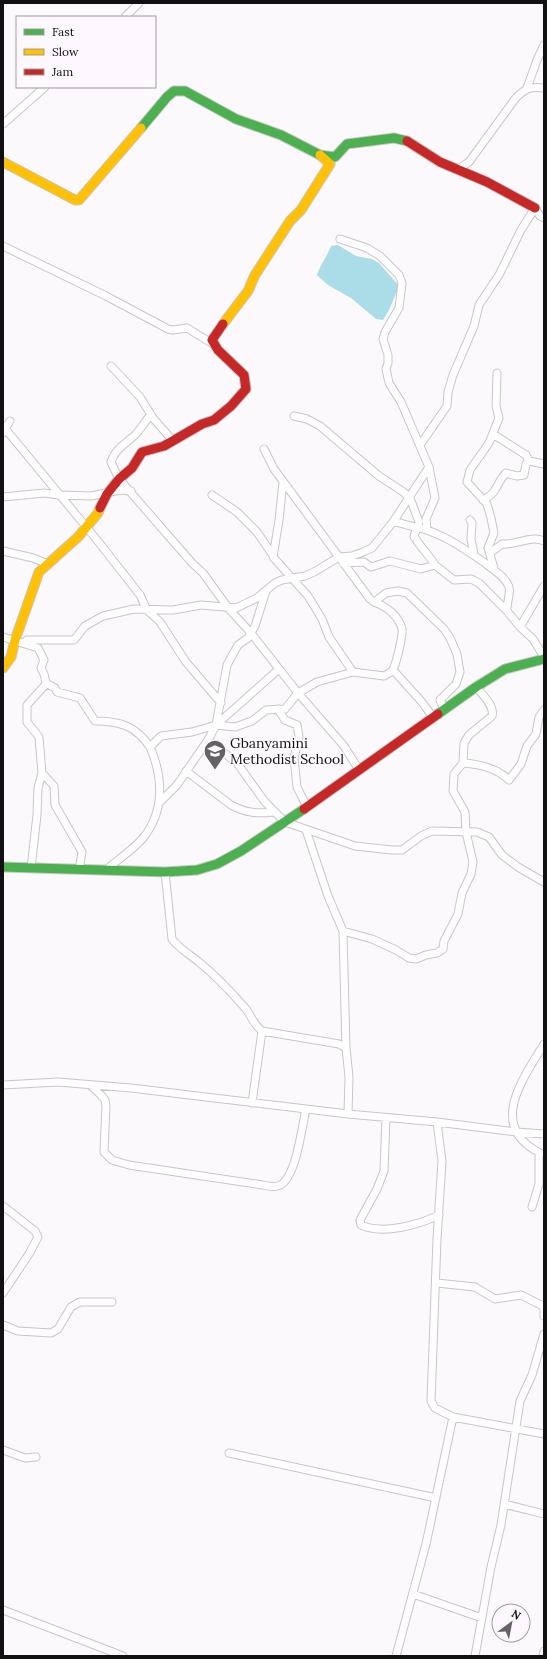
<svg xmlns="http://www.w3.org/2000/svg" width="547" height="1659" font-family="Lora,serif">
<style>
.water{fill:#aadde7}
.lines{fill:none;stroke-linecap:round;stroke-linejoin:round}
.street-casing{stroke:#c8c6c8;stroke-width:9}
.fast-casing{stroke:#c8c6c8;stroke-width:11}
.slow-casing{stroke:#c8c6c8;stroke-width:11}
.jam-casing{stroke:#c8c6c8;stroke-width:11}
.street{stroke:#fffeff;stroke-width:7}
.fast{stroke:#4caf50;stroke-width:9}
.slow{stroke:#ffc107;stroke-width:9}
.jam{stroke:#c62828;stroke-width:9}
.labels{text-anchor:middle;stroke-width:3;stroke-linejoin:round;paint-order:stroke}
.poi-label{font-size:14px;fill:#121012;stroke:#fdf8fd;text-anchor:start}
</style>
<rect width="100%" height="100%" fill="#fcf9fc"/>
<path class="water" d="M 338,245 L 356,256 L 372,259 L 379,263 L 399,286 L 389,310 L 383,320 L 376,319 L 351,298 L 328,285 L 317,275 C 320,265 327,257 331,246 Z"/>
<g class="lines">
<g class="street-casing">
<path id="street" d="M 125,17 L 139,3
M 527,88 L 537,60 L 544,45
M 3,124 L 45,87
M 457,170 L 469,162 L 515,99 C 524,89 530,86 544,88
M 340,239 L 367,248 L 380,256 L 399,275 L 402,283 L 399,308 L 385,332 L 383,339 L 388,355 L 388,363 L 386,369 L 389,383 L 401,402 L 429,467 L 435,498 L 426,519 L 427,529
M 3,246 L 106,296 L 168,329 L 173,330 L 187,328 L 213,344
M 111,366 L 140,397 L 153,418 L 173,441
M 294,416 L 307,419 L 320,426 L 379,476 L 402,491 L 410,498 L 419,522 L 414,536 C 420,547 429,555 435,565
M 149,417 C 144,423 140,430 135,435 C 125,444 115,449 111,462 L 119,479 L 192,563 L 203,573 L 229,609 L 251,633 L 298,693 L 344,746 L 359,770
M 3,426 L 97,540 L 140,595 L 147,610 L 160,622 L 186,662 L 221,703
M 3,433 L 10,421
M 493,434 L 526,455 L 529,461
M 420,445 L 447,406 L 448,392 L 453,375 L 474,326 L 479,305 L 499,275 L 521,230 L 535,208 L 540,216 L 544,218
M 264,449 L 274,469 L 370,599 L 374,602 L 386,593 L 398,591 L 407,593 L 444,629 L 450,638 L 457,654 L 460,672 L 456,684 L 440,700 L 444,709
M 283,482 L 279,520 L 273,557 L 308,596 L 322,619 L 329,637 L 353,672
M 212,495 L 237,512 L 257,532 L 272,554
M 3,497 L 44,493 L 59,495 L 91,496 L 120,490 L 131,491
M 483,500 C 498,493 496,483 506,473 L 517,476 L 524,475 L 526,464 L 529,461 L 544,464
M 470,520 L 472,523 L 471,539 L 474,554
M 393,522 C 400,522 405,525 411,526 C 439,531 462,547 485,563 C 493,570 505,576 509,587 C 511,595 506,603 507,611 L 520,627 L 533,639 L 544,657
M 3,551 L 33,558 L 48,564
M 490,553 L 502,544 C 516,545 531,535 544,541
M 343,563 L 364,562 L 371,567 L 390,561 L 421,569 L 435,565 L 454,580 L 471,579 L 479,583 L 507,611
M 494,568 L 488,548 L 494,533 L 491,518 L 487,504 L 467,482 L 470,470 L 489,443 L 499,418 L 496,406 L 497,373
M 520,627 L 544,586
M 3,637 L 38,648 L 44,660 L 41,668 L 44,674 L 46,683 L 55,688 L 57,692 L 80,698 L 95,721 C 120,721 136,726 150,747
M 23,643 L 27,640 L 74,640 L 85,626 L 103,616 L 134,609 L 173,610 L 201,605 L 236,608 L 257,598 L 275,583 L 282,580 L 305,576 L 314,572 L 339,557 L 352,556 L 363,552 L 372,548 L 393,522 L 429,467
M 393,670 L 421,701 L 433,717
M 278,709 L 285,720 L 297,725 L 299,737 L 294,758 L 297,787 L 307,807
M 216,725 L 279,669
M 208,740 L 237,763 L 265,802 L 285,822 L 355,846 L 392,850 L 402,850 L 421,836 L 432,831 L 477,832 L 489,837 L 502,855 L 518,867 L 544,882
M 463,763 C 479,764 497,768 509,780 L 521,764 L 527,746 L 536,734 L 539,717 L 544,710
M 186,771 L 231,805 C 246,813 258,814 273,812
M 42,773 L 54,786 L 55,805 L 82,852 L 79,870
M 159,803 L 177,785 L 208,740 L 216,725 L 227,665 L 238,645 L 248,638 L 255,626 L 266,591
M 306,830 L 328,896 L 343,931 L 346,1048
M 31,868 L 37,815 L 38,788 L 42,773 L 39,737 L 27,722 L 27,705 L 47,683
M 106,870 C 118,859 132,851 143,838 C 165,811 163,777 150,747 L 161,736 L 192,732 L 216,725 L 235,727 L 252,721 L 266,710 L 285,709 L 298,693 L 317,682 L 353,672 L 384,676 C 387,674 390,673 392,671 C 396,666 403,635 402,629 C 399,616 386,606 374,602
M 165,872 L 172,939 C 179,949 191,955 200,963 C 216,976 232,993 246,1009 C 253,1018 252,1023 262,1031 L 339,1044 L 346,1048 L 349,1077 L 348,1114 L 437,1122 L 516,1132 L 544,1134
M 343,931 L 372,939 L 396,950 L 409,958 L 416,959 L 426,955 L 437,953 L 443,949 L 444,941 L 458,914 L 462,893 L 471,874 L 473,862 L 466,832 L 465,812 L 453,791 L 454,774 L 463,763 L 464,743 L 469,735 L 492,716 C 495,706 482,694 476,687
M 3,1085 L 58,1082 L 131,1088 L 348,1114
M 90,1085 L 101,1095 L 105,1100 L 106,1106 L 104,1152 L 112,1160 L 129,1165 L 263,1185 C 267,1186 274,1187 278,1186 C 296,1181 302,1126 306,1109
M 252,1103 L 262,1031
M 386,1118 L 384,1171 L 377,1189 L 360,1220 L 361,1225 C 383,1235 418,1225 439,1215
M 437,1122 L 442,1161 L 437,1239 L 431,1401 L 435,1408 L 453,1417 L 544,1434
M 3,1206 L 35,1231 L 38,1237 L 29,1254 L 3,1293
M 532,1207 L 539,1184 L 539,1157 L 540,1153 C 487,1126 523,1079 544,1044
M 437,1283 L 475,1287 L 495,1299 L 521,1295 L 543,1306
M 544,1305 L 544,1316
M 3,1325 L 18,1331 L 51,1333 L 58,1329 L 71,1307 L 80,1302 L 112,1302
M 3,1450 L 25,1458 L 36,1457
M 229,1453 L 436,1498
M 504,1504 L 544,1514
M 413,1594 L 482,1618
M 3,1610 L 123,1656
M 396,1656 L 426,1544 L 453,1417
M 475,1656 L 491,1567 L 501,1525 L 520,1401 L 532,1375 L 544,1334
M 543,1656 L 544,1651"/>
</g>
<g class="fast-casing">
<path id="fast" d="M 141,128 L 167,97 L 174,91 L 185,91 L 236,119 L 281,135 L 320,155 L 335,157 L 347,144 L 394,138 L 407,141
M 438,714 L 476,687 L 505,669 L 544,659
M 3,867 L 165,872 L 197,870 L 217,864 L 241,851 L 304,809"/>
</g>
<g class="slow-casing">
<path id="slow" d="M 3,162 L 75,200 L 79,200 L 141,128
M 223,324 L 248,291 L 255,275 L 290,221 L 301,210 L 330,164 L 320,155
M 3,668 L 11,657 L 15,640 L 39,572 L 78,537 L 98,513 L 100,508"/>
</g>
<g class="jam-casing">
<path id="jam" d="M 407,141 L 440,162 L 487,182 L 535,208
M 100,508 L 107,494 L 119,479 L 132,468 L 142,452 L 164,446 L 202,424 L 214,420 L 231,406 L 246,389 L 244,375 L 218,350 L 212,340 L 223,324
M 304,809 L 438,714"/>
</g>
<use href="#street" class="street"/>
<use href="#fast" class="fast"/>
<use href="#slow" class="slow"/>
<use href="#jam" class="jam"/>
</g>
<defs>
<g id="school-pin" transform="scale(1.15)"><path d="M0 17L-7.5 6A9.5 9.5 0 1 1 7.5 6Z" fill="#646264" stroke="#fdf8fd"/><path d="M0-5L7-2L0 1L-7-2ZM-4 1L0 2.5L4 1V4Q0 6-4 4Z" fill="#fff"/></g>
</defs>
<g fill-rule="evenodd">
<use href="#school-pin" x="215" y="751"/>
</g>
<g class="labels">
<g class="poi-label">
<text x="230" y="748">Gbanyamini<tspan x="230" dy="16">Methodist School</tspan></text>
</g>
</g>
<rect width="547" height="1659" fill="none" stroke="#121012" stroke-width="8"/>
<rect x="16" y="16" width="140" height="72" fill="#fdf8fd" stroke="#9f9b9f"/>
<rect x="24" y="29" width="20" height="6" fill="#4caf50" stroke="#9f9b9f"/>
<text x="52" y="36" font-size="12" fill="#121012">Fast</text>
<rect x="24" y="49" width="20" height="6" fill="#ffc107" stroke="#9f9b9f"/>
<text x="52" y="56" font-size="12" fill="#121012">Slow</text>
<rect x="24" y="69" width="20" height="6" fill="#c62828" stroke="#9f9b9f"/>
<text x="52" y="76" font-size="12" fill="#121012">Jam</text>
<g transform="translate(511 1623) rotate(32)"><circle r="19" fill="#fdf8fd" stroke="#9f9b9f"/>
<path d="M0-3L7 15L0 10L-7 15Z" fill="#646264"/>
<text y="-6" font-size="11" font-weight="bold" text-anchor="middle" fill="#121012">N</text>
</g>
</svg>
